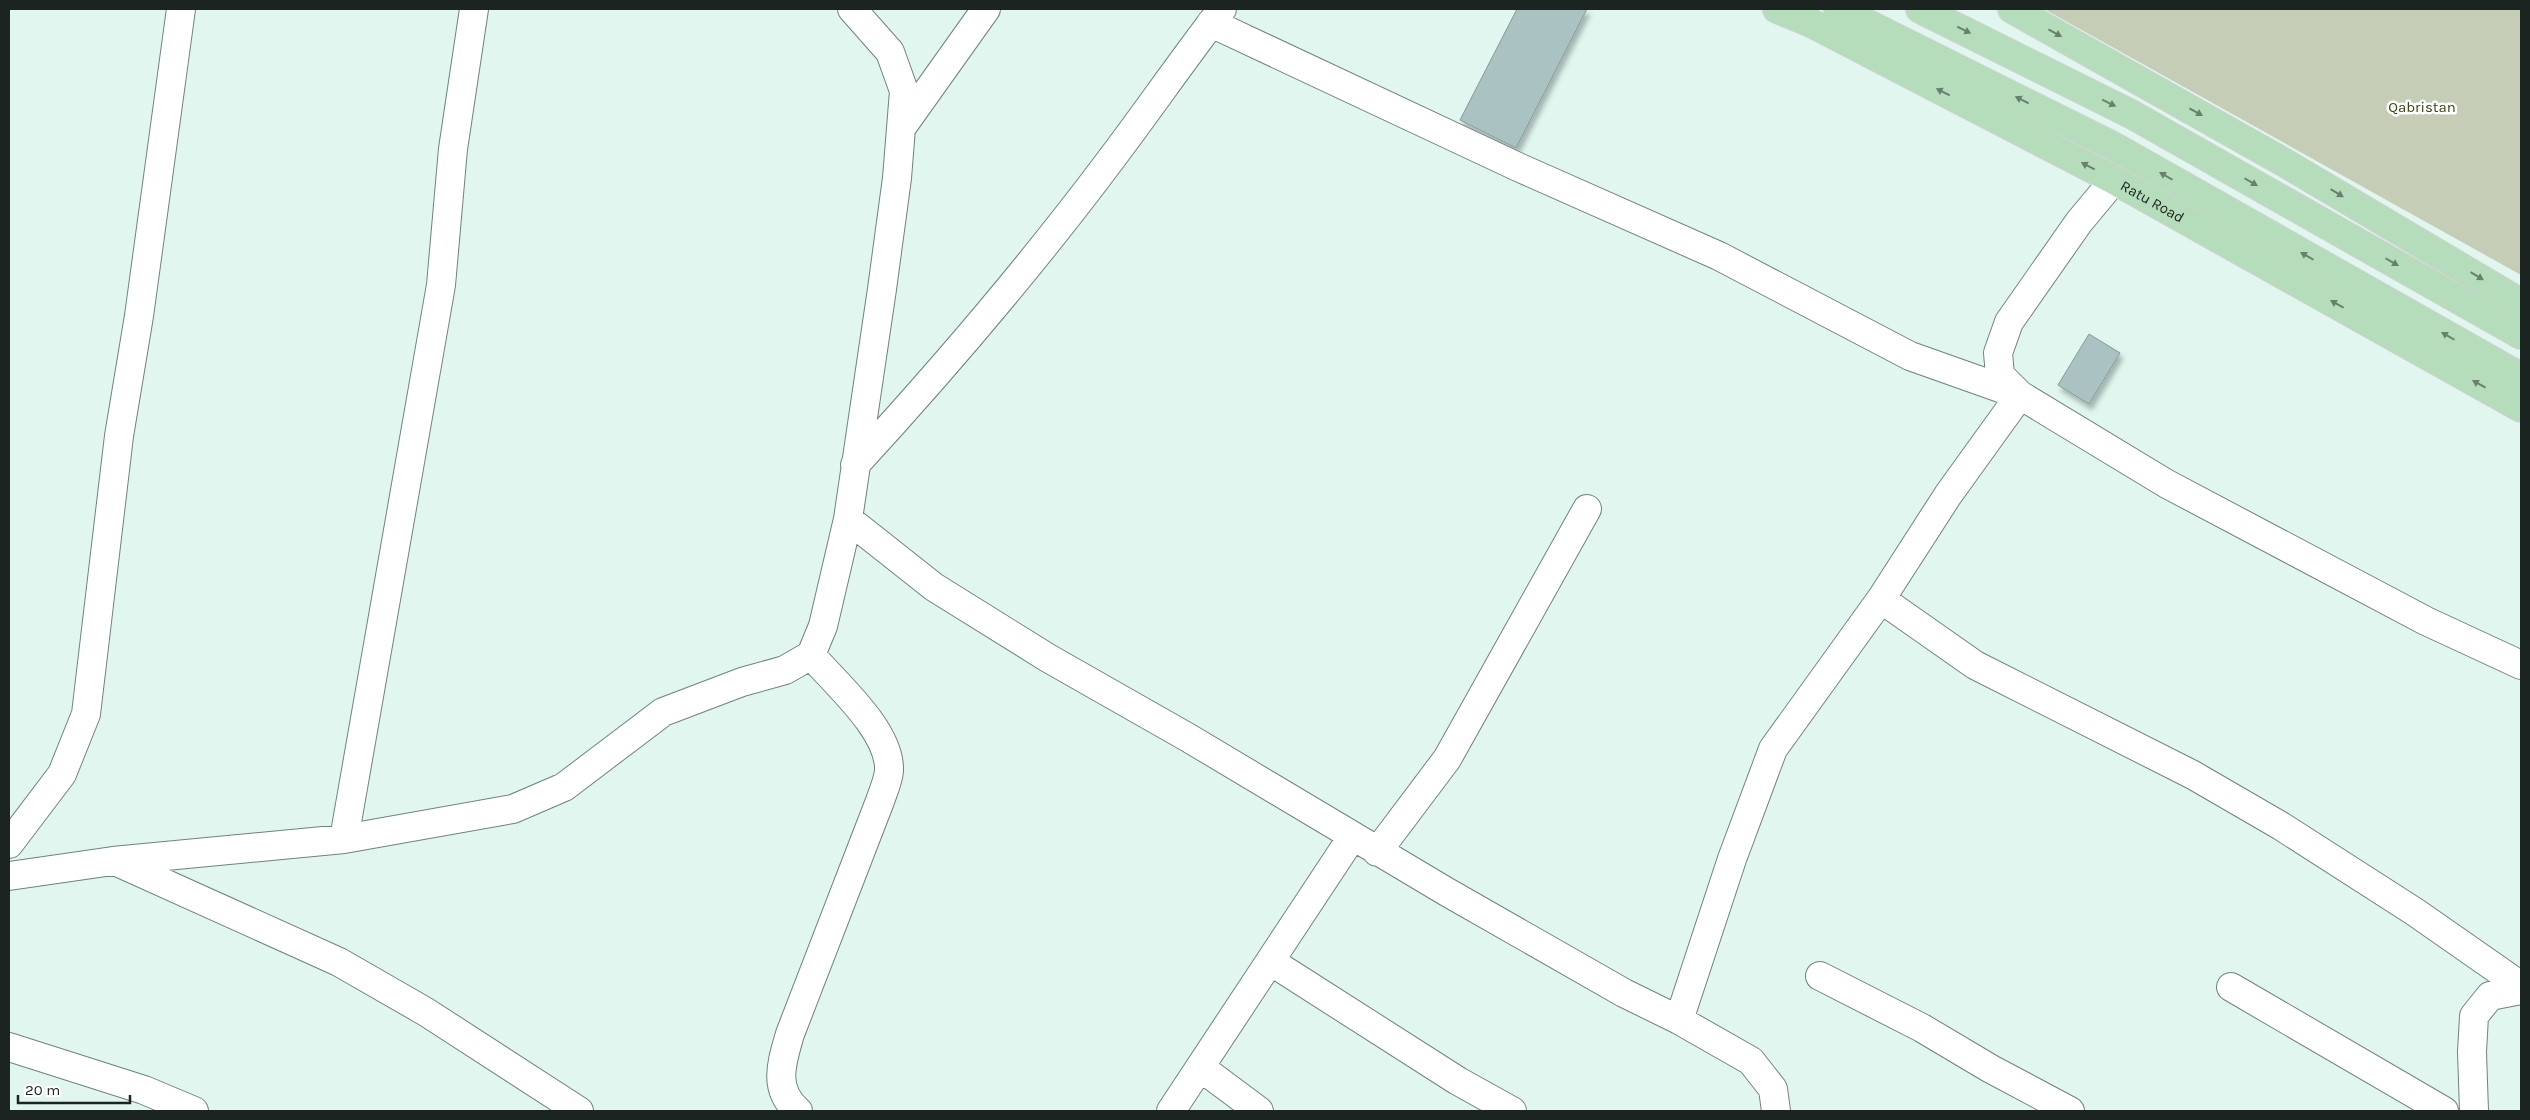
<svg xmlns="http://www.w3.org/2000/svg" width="2530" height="1120" font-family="Karla,sans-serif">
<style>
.green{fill:#c5cdb7}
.building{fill:#abc2c3;stroke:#849a9b;filter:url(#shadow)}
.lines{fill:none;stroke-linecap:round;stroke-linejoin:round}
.minor-casing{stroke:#6f837c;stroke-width:30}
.major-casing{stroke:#d2d3d3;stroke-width:30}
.minor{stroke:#fff;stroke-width:28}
.major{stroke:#b5dcbb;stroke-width:28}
.oneway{fill:#68806e}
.labels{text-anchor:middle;stroke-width:5;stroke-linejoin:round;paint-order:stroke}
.park-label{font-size:15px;fill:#35420f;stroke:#fff}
.street-label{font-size:15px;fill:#1c2421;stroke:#fff}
</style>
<defs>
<filter id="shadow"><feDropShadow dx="3" dy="5.5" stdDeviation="2.5" flood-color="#0004"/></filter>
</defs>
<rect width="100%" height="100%" fill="#e0f6ee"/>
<path class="green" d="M 2044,9 L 2521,9 L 2521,275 Z"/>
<path class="building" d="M 1517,9 L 1587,9 L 1516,148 L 1460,120 Z
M 2089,334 L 2120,353 L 2089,404 L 2058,385 Z"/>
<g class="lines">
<g class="minor-casing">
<path id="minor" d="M 1211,23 L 1518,167 L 1719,256 L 1910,356 L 2020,395 L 1948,495 L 1881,599 L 1773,749 L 1732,859 L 1679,1020
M 902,127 L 986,9
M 2114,180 L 2079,222 L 2009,322 L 1998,353 L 2000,375 L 2020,395 L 2167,484 L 2426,621 L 2521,665
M 855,465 C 945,367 1032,265 1112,158 C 1149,109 1184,58 1222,9
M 848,519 L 934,587 L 1048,658 L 1187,737 L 1447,892 L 1624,993 L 1679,1020 L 1751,1061 L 1773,1089 L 1776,1111
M 1881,599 L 1975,665 L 2193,775 L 2281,826 L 2415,912 L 2521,986
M 344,839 L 441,285 L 453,149 L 474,9
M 9,844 L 62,774 L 86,714 L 119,436 L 139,316 L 181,9
M 1377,852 L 1447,759 L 1587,509
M 115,861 L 339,962 L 426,1012 L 579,1111
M 9,876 L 113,861 L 344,839 L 513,809 L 564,787 L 663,712 L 742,682 L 785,670 L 811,655 L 823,626 L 848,519 L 882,289 L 897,178 L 904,91 L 890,52 L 852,9
M 1270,961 L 1458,1081 L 1512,1111
M 1820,976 L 1922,1028 L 1991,1069 L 2070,1111
M 2231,987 L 2444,1111
M 9,1047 L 144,1090 L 194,1111
M 1200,1067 L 1259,1111
M 798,1111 C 772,1089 782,1062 790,1034 L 880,801 C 883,792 888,781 889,771 C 891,731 836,684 811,655
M 1171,1111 L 1352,837
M 2474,1111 L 2472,1052 L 2474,1016 L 2490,996 L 2521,990"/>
</g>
<g class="major-casing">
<g id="major">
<path id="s1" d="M 1777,9 L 1811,23 L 2114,180 L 2521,408"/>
<path d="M 1838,9 L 2113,146 L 2521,377"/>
<path d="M 1920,9 L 2131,114 L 2521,335"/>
<path d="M 2012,9 L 2285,163 L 2521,303"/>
</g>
</g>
<use href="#minor" class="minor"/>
<use href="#major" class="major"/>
</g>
<defs><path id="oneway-solid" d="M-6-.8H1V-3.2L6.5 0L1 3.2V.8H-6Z" transform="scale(1.25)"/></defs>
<g class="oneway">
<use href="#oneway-solid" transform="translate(1964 30) rotate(26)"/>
<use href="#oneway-solid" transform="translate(2055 33) rotate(29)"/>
<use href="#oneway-solid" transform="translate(1943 92) rotate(-153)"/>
<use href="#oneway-solid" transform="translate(2022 100) rotate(-153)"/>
<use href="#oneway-solid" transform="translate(2109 103) rotate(26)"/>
<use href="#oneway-solid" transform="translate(2196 112) rotate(29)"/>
<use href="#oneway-solid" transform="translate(2088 166) rotate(-153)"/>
<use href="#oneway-solid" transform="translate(2166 176) rotate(-150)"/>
<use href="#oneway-solid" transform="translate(2251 182) rotate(30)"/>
<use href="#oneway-solid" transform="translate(2337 193) rotate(31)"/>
<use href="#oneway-solid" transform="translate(2307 256) rotate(-150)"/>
<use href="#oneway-solid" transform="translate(2392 262) rotate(30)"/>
<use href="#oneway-solid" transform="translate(2477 276) rotate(31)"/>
<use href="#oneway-solid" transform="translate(2337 304) rotate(-151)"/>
<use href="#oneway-solid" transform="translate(2448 336) rotate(-150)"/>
<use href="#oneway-solid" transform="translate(2479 384) rotate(-151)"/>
</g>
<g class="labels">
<g class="park-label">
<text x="2422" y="112">Qabristan</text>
</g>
<g class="street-label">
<text dy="5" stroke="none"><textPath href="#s1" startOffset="422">Ratu Road</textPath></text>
</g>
</g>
<rect width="2530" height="1120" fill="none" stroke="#1c2421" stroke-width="20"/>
<path d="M18 1095v8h112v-8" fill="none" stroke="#1c2421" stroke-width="2.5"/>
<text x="25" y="1095" font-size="15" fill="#1c2421" stroke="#ffffff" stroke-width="4" paint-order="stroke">20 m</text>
</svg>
